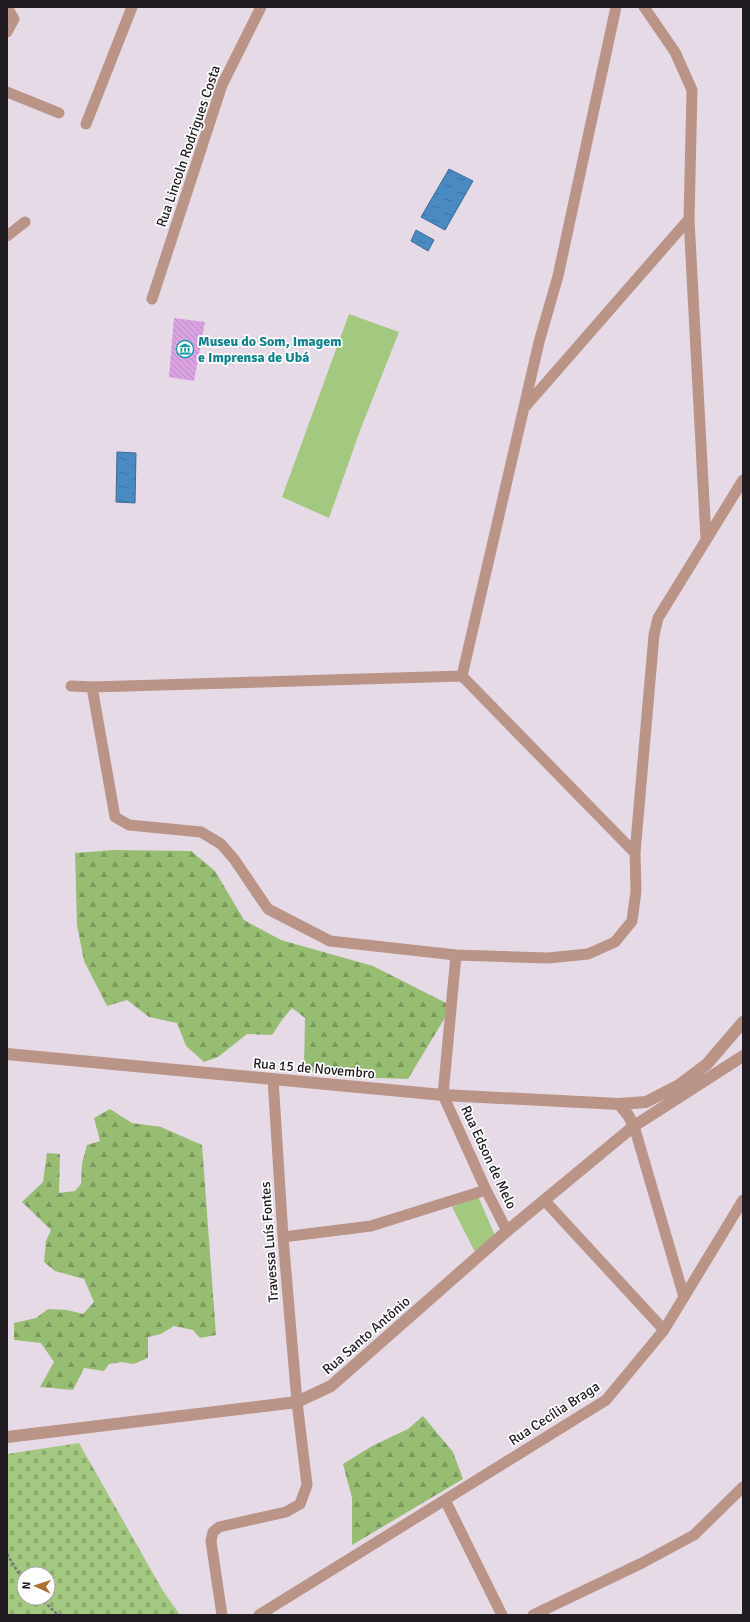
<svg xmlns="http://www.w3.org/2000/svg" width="750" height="1622" font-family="Signika,sans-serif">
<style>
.forest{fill:url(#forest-firs)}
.cemetery{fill:url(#cemetery-stones);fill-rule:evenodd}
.green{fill:#a3c880}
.water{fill:url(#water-ripples);stroke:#3d6992}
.building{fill:url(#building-back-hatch)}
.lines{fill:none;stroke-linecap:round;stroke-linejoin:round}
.path{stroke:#7a727b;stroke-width:2.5;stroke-dasharray:3 2;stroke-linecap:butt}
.minor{stroke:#b99487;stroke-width:11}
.tertiary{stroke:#b99487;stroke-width:12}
.labels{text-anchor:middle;stroke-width:3.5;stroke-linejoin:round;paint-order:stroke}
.street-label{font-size:14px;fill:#1f1b20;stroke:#fff}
.culture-label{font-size:14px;font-weight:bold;fill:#0d838f;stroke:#fff;text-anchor:start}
</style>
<defs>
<pattern id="forest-firs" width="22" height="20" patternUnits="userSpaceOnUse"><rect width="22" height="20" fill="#97bd73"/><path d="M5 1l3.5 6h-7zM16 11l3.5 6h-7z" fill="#7b995e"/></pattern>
<pattern id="cemetery-stones" width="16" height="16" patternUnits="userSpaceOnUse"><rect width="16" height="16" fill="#a3c880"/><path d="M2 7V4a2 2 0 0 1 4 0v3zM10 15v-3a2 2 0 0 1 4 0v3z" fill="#8cab6e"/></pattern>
<pattern id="water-ripples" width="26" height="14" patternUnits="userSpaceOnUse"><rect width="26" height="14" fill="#4a8ac3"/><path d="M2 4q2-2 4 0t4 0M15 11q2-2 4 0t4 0" fill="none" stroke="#3d709e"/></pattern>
<pattern id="building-back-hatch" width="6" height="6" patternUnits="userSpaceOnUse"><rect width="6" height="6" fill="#dba2e3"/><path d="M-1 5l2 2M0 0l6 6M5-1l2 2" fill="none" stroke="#bc8bc2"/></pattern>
</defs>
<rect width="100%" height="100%" fill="#e6dae7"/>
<path class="forest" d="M 114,850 L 191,851 L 215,871 L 244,920 L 281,940 L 373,966 L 452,1006 L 408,1079 L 348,1077 L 304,1070 L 305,1018 L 292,1008 L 282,1020 L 272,1035 L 247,1034 L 218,1057 L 204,1062 L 186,1046 L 177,1023 L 149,1017 L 127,1000 L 107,1006 L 84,961 L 77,925 L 75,853 Z
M 110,1109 L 132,1123 L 161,1127 L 202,1145 L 216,1335 L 200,1338 L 193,1330 L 174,1326 L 161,1334 L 148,1337 L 148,1358 L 133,1364 L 122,1362 L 109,1364 L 104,1371 L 84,1368 L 73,1390 L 40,1387 L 54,1362 L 41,1343 L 14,1340 L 14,1323 L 36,1318 L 48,1309 L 67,1310 L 83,1314 L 94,1302 L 84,1279 L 55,1271 L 44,1262 L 46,1241 L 51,1230 L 22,1202 L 43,1182 L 47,1153 L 60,1154 L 59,1193 L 75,1191 L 81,1184 L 82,1163 L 87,1145 L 100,1141 L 94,1118 Z
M 423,1416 L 453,1452 L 463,1479 L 352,1545 L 352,1498 L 343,1464 L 372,1446 L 408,1429 Z"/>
<path class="cemetery" d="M 79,1443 L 163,1591 L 180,1615 L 7,1615 L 7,1454 ZM 24,1574 L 48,1574 L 48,1598 L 24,1598 Z"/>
<path class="green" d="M 349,314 L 399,332 L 361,428 L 329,518 L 282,497 Z
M 478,1196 L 496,1238 L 476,1254 L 452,1207 Z"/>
<path class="water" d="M 449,169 L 473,181 L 445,230 L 421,217 Z
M 416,230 L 434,240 L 428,251 L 411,241 Z
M 117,452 L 136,453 L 135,503 L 116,502 Z"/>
<path class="building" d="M 174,318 L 205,322 L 194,381 L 169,377 Z"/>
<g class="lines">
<path class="path" d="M 7,1554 L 24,1582
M 40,1598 L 58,1615"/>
<path class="minor" d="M 644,7 L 675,52 L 692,90 L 689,219 L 706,539
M 7,32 L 14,19 L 7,7
M 7,92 L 59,113
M 86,124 L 132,7
M 7,236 L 25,222
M 152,299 L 222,85 L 261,7
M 525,407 L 689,219
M 462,676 L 635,853
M 71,686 L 92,687 L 462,676 L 539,342 L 558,276 L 616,7
M 92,687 L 115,817 L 129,825 L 201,832 L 221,844 L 234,859 L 268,909 L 330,941 L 456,955 L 548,958 L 588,954 L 615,942 L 632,921 L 636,891 L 635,853 L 654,635 L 658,618 L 743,480
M 456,955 L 443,1095 L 486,1190 L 507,1231
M 634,1126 L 684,1297
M 545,1201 L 664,1330
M 283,1237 L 371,1226 L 486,1190
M 445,1500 L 502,1615
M 222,1615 L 211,1541 L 213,1532 L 219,1527 L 286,1512 L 300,1504 L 307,1485 L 297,1402 L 283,1237 L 273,1079
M 259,1615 L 606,1400 L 664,1330 L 743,1200
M 533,1615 L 642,1563 L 694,1535 L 743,1487"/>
<path class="tertiary" d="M 7,1054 L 443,1095 L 619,1104 L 646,1102 L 679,1085 L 707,1064 L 743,1022
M 634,1126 L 743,1056
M 7,1437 L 297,1402 L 331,1386 L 507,1231 L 634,1126 L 628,1115 L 619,1104"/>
</g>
<defs>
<g id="museum-ring" transform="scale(0.9)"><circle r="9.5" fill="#fff" stroke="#0f9aa8" stroke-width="1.5"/><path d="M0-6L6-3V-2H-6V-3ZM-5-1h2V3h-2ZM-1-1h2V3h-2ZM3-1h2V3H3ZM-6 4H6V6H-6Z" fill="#0f9aa8"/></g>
</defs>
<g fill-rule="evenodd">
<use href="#museum-ring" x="185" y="349"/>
</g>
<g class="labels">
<g class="street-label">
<text transform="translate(188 146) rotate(-71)" y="5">Rua Lincoln Rodrigues Costa</text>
<text transform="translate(314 1068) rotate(5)" y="5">Rua 15 de Novembro</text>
<text transform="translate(489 1157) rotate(65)" y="5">Rua Edson de Melo</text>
<text transform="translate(269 1242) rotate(-94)" y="5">Travessa Luís Fontes</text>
<text transform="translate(366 1335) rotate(-41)" y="5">Rua Santo Antônio</text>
<text transform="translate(554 1413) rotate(-33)" y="5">Rua Cecília Braga</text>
</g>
<g class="culture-label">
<text x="198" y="346">Museu do Som, Imagem<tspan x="198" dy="16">e Imprensa de Ubá</tspan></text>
</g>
</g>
<rect width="750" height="1622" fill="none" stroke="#1f1b20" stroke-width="16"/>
<g transform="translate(36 1586) rotate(273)"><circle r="19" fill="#ffffff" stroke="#a5a4a6"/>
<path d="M0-3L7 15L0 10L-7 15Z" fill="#a9712e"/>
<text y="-6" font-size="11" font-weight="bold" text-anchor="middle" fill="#1f1b20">N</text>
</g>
</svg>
